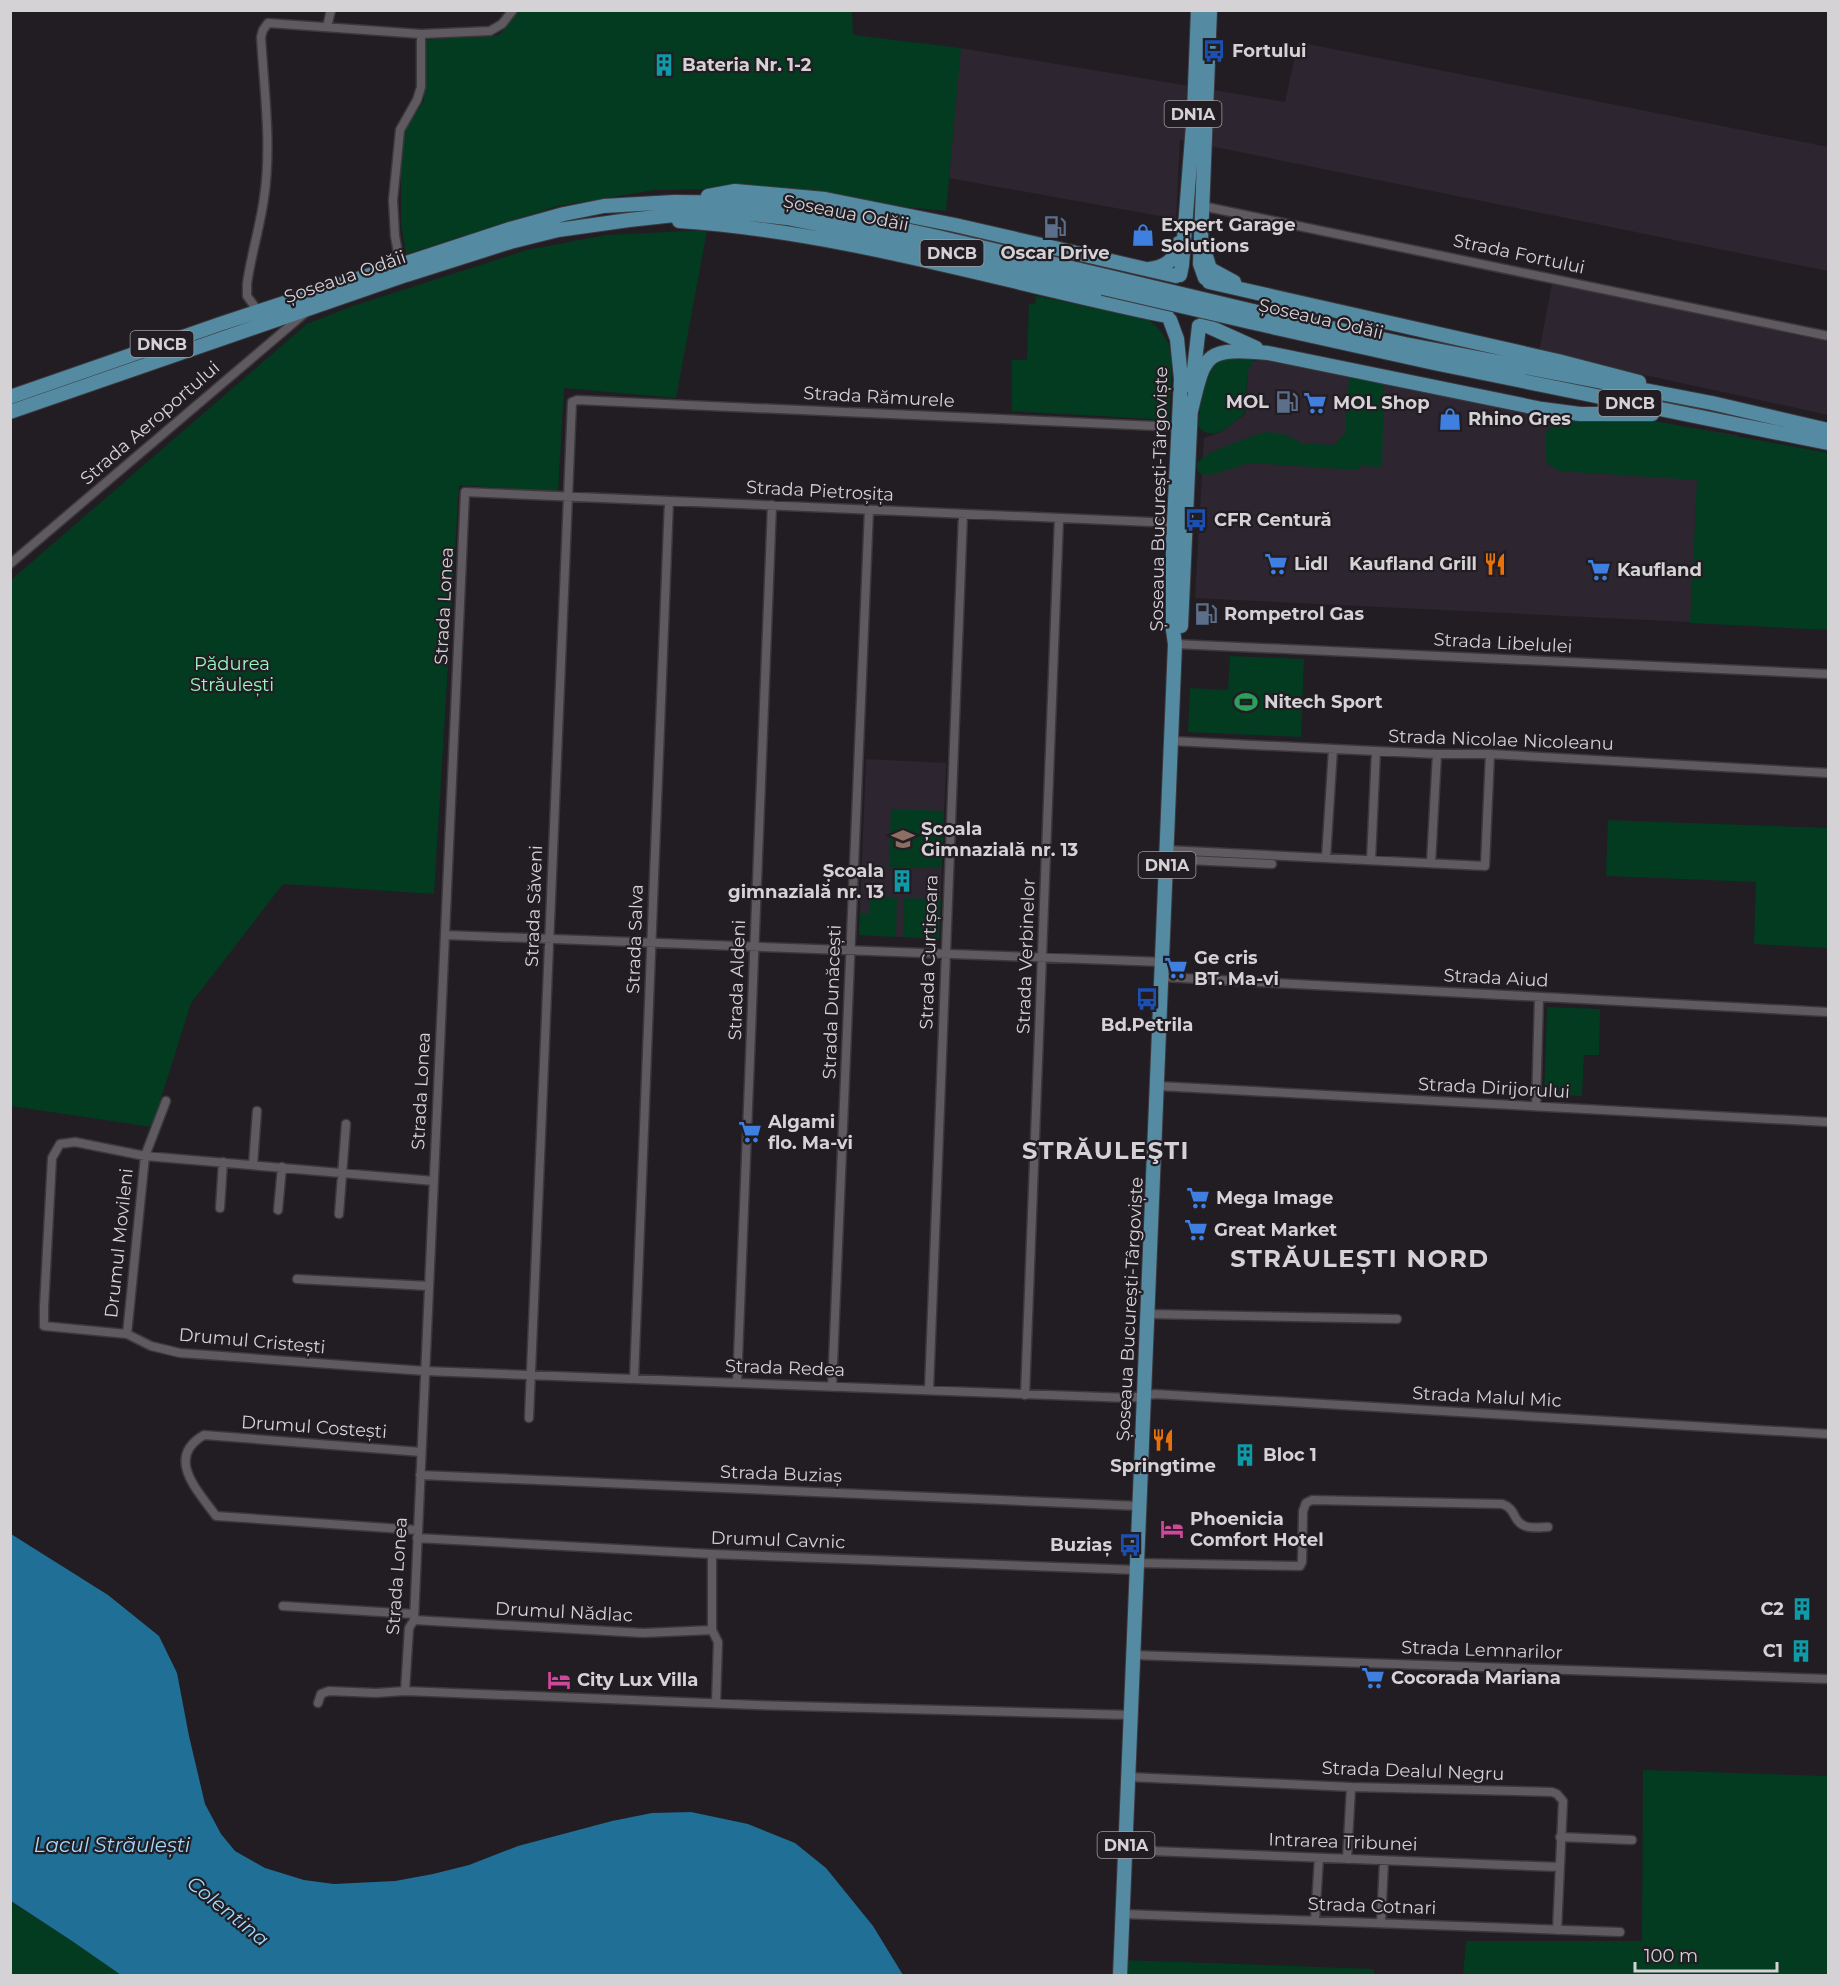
<svg xmlns="http://www.w3.org/2000/svg" width="1839" height="1986" font-family="Montserrat,sans-serif">
<style>
.built{fill:#2d252f}
.green{fill:#033b21}
.water{fill:#1f6f96}
.lines{fill:none;stroke-linecap:round;stroke-linejoin:round}
.minor-casing{stroke:#3b383c;stroke-width:11}
.primary-casing{stroke:#3b383c;stroke-width:16}
.minor{stroke:#5f5960;stroke-width:8}
.primary{stroke:#548ba3;stroke-width:14}
.primary-bridge-casing{stroke:#3b383c;stroke-width:16;stroke-linecap:butt}
.primary-bridge{stroke:#548ba3;stroke-width:14}
.labels{text-anchor:middle;stroke-width:4.5;stroke-linejoin:round;paint-order:stroke}
.shield{fill:#221d23;stroke:#9f9ca0;stroke-width:1.5}
.shield-label{font-size:16px;font-weight:bold;fill:#d5d2d6}
.poi-label{font-size:18px;font-weight:bold;fill:#d5d2d6;stroke:#221d23;text-anchor:start}
.street-label{font-size:18px;fill:#d5d2d6;stroke:#221d23}
.park-label{font-size:18px;fill:#95fabf;stroke:#221d23}
.water-label{font-size:20px;font-style:italic;fill:#a1dafd;stroke:#221d23}
.district-label{font-size:24px;font-weight:bold;letter-spacing:1.5px;fill:#d5d2d6;stroke:#221d23}
</style>
<rect width="100%" height="100%" fill="#221d23"/>
<path class="built" d="M 1298,42 L 1828,147 L 1828,271 L 1180,140 L 1176,219 L 949,178 L 960,48 L 1285,102 Z
M 1552,284 L 1828,342 L 1828,415 L 1539,352 Z
M 1261,358 L 1737,435 L 1729,624 L 1195,598 L 1204,438 L 1221,432 L 1245,414 L 1248,371 L 1252,362 Z
M 866,759 L 946,763 L 939,939 L 859,935 Z"/>
<path class="green" d="M 519,11 L 852,11 L 853,35 L 961,48 L 946,211 L 733,189 L 654,190 L 558,206 L 406,254 L 401,223 L 401,146 L 407,124 L 424,101 L 425,44 L 426,41 L 433,39 L 495,36 L 500,34 Z
M 707,230 L 676,398 L 564,388 L 558,492 L 459,485 L 434,894 L 283,884 L 191,1003 L 152,1127 L 11,1106 L 11,580 L 307,324 L 350,307 L 527,250 L 606,235 Z
M 1036,296 L 1146,318 C 1156,325 1163,332 1168,343 C 1175,359 1169,402 1169,420 L 1012,411 L 1012,360 L 1027,360 L 1029,304 L 1035,304 Z
M 1226,357 L 1254,359 L 1248,371 L 1244,414 C 1230,425 1213,444 1198,426 C 1201,409 1201,370 1217,360 C 1220,358 1223,358 1226,357 Z
M 1349,376 L 1384,384 L 1382,467 L 1360,466 L 1359,470 L 1249,463 L 1211,475 L 1201,474 L 1197,470 L 1197,463 L 1209,453 L 1255,435 L 1266,432 L 1287,435 L 1301,443 L 1334,445 L 1345,433 Z
M 1569,419 L 1643,419 L 1828,453 L 1828,630 L 1690,623 L 1697,480 L 1559,471 L 1548,464 L 1545,458 L 1546,432 L 1554,423 Z
M 1230,656 L 1304,659 L 1301,737 L 1188,732 L 1190,688 L 1228,690 Z
M 891,809 L 944,811 L 942,868 L 889,867 Z
M 1608,820 L 1828,828 L 1828,948 L 1754,944 L 1756,882 L 1606,876 Z
M 870,897 L 897,898 L 896,937 L 859,935 L 860,914 L 870,914 Z
M 904,898 L 941,899 L 939,939 L 903,937 Z
M 1547,1007 L 1600,1009 L 1599,1055 L 1584,1055 L 1582,1096 L 1544,1095 Z
M 1643,1770 L 1828,1776 L 1828,1975 L 1463,1975 L 1466,1941 L 1642,1941 Z
M 10,1901 L 72,1941 L 121,1975 L 11,1975 Z
M 1121,1960 L 1374,1969 L 1374,1976 L 1120,1976 Z"/>
<path class="water" d="M 11,1534 L 108,1595 L 159,1636 L 177,1673 L 189,1736 L 205,1804 L 221,1834 L 235,1851 L 265,1868 L 304,1880 L 334,1884 L 395,1881 L 433,1874 L 469,1865 L 518,1846 L 612,1821 L 652,1813 L 691,1812 L 748,1824 L 795,1843 L 826,1868 L 873,1926 L 903,1975 L 121,1975 L 72,1941 L 11,1901 Z"/>
<g class="lines">
<g class="minor-casing">
<path id="minor" d="M 327,27 L 331,10
M 1202,206 L 1828,336
M 400,264 L 395,236 L 393,200 L 400,130 L 417,100 L 421,87 L 421,34
M 258,311 L 247,296 L 247,284 C 251,255 260,227 264,198 C 272,145 264,90 261,37 L 263,30 L 268,23 L 421,34 L 490,31 L 502,24 L 513,10
M 10,564 L 305,313
M 1175,644 L 1828,674
M 1172,741 L 1437,754 L 1490,754 L 1828,773
M 1167,850 L 1485,866 L 1490,754
M 1326,858 L 1333,749
M 1167,859 L 1272,864
M 1371,860 L 1376,751
M 1431,863 L 1437,754
M 445,935 L 1163,962
M 1162,977 L 1828,1012
M 1158,1086 L 1828,1122
M 1536,1106 L 1539,997
M 253,1165 L 257,1111
M 434,1181 L 145,1156 L 75,1142 L 60,1144 L 52,1158 L 44,1307 L 44,1326 L 127,1334 L 151,1346 L 180,1353 L 425,1371 L 1130,1398 L 1155,1394 L 1828,1434
M 220,1208 L 223,1162
M 278,1210 L 282,1167
M 339,1214 L 346,1124
M 297,1279 L 429,1286
M 1147,1314 L 1397,1319
M 127,1334 L 145,1156 L 166,1101
M 634,1379 L 669,501
M 737,1383 L 772,505
M 832,1387 L 869,510
M 929,1390 L 963,514
M 1025,1395 L 1059,518
M 529,1418 L 572,402 L 577,400 L 1179,427
M 420,1475 L 1140,1506
M 417,1530 L 216,1516 C 199,1492 164,1458 204,1435 L 421,1452
M 417,1538 L 712,1554 L 1138,1570
M 712,1554 L 712,1630 L 718,1642 L 716,1703
M 1138,1563 L 1300,1566 L 1302,1562 L 1303,1511 L 1306,1503 L 1312,1500 L 1502,1504 C 1517,1509 1512,1520 1523,1525 C 1529,1529 1541,1527 1548,1527
M 283,1606 L 414,1614
M 414,1620 L 643,1633 L 712,1630
M 1133,1655 L 1828,1679
M 405,1691 L 409,1628 L 414,1620 L 465,492 L 1174,523
M 318,1703 L 321,1694 L 329,1691 L 376,1693 L 405,1691 L 756,1705 L 1131,1715
M 1129,1777 L 1351,1787 L 1552,1792 L 1557,1794 L 1563,1801 L 1557,1930
M 1560,1837 L 1632,1840
M 1126,1850 L 1559,1867
M 1347,1859 L 1351,1787
M 1123,1914 L 1620,1932
M 1315,1920 L 1319,1858
M 1381,1923 L 1384,1861"/>
</g>
<g class="primary-casing">
<path id="primary" d="M 708,196 L 735,191 L 825,199 L 955,225 L 1176,276
M 679,221 C 845,232 1005,283 1167,316
M 1205,253 L 1210,269 L 1234,282
M 1149,269 C 1166,267 1175,260 1179,243
M 1180,275 L 1182,265 L 1194,112 L 1198,10
M 1205,278 L 1200,264 L 1210,10
M 1209,282 L 1558,361 L 1639,382
M 1253,311 L 1405,344 L 1712,403 L 1828,430
M 1250,322 L 1434,363 L 1828,443
M 1203,324 L 1256,348
M 1192,387 L 1199,326
M 10,397 L 220,324 L 510,229 L 564,214 L 604,206 L 674,202 L 760,203 L 812,210 L 929,235 L 1106,276
M 10,412 L 406,275 L 510,242 L 558,230 L 629,220 L 702,212 L 751,214 L 787,218 L 866,234 L 1103,288
M 1190,415 C 1205,354 1202,347 1268,353 L 1542,409 L 1580,414 L 1652,414
M 1181,626 L 1191,406
M 1120,1976 L 1175,644 L 1173,630 L 1173,542 L 1181,379 L 1177,339 L 1170,320"/>
</g>
<use href="#minor" class="minor"/>
<use href="#primary" class="primary"/>
<g class="primary-bridge-casing">
<path id="primary-bridge" d="M 1106,276 L 1253,311
M 1103,288 L 1250,322"/>
</g>
<use href="#primary-bridge" class="primary-bridge"/>
</g>
<defs>
<g id="bus-bare" transform="scale(1.8)"><path d="M-5-6H5V4H4V6H2V4H-2V6H-4V4H-5ZM-3.5-4V0h7V-4ZM-3.5 1.2v1.5H-2V1.2ZM2 1.2v1.5H3.5V1.2Z" fill="#1a4fb4" stroke="#221d23" stroke-width="2.5" paint-order="stroke"/></g>
<g id="building-bare" transform="scale(1.8)"><path d="M-4-6H4V6H1V3H-1V6H-4ZM-2.5-4.3h1.7v1.8h-1.7ZM.8-4.3h1.7v1.8H.8ZM-2.5-1h1.7V.8h-1.7ZM.8-1h1.7V.8H.8Z" fill="#0f9aa8" stroke="#221d23" stroke-width="2.5" paint-order="stroke"/></g>
<g id="fuel-bare" transform="scale(1.8)"><path d="M-5.5-6h7V0h2V4h1.3V-2.5L3-4.5l.8-.8L6-3V5H2.5V1h-1V6h-7ZM-4.2-4.7v3.2H.2V-4.7Z" fill="#5c6f8a" stroke="#221d23" stroke-width="2.5" paint-order="stroke"/></g>
<g id="shop-bare" transform="scale(1.8)"><path d="M-5-2.5h2.3a2.7 3.5 0 0 1 5.4 0H5L5.5 6h-11ZM-1.5-2.5h3a1.5 2.3 0 0 0-3 0Z" fill="#3f7fe0" stroke="#221d23" stroke-width="2.5" paint-order="stroke"/></g>
<g id="supermarket-bare" transform="scale(1.8)"><path d="M-6-5.5h2.5l.6 2H6L4.5 2H-2.5L-4.4-4H-6ZM-1.5 3.2a1.3 1.3 0 1 0 .1 0ZM3 3.2a1.3 1.3 0 1 0 .1 0Z" fill="#3f7fe0" stroke="#221d23" stroke-width="2.5" paint-order="stroke"/></g>
<g id="restaurant-bare" transform="scale(1.8)"><path d="M-5-6h1v4h1v-4h1v4h1v-4h1v5L-1.5 .5V6h-2V.5L-5-1ZM5-6V6H3V1.5H1.5Q1.5-4 5-6Z" fill="#e8710a" stroke="#221d23" stroke-width="2.5" paint-order="stroke"/></g>
<g id="stadium-bare" transform="scale(1.8)"><path d="M0-5a6.5 5 0 1 0 0 10a6.5 5 0 1 0 0-10ZM-3.5-1.8h7v3.6h-7Z" fill="#2e9e5b" stroke="#221d23" stroke-width="2.5" paint-order="stroke"/></g>
<g id="school-bare" transform="scale(1.8)"><path d="M0-5L7-2L0 1L-7-2ZM-4 1L0 2.5L4 1V4Q0 6-4 4Z" fill="#8d6e63" stroke="#221d23" stroke-width="2.5" paint-order="stroke"/></g>
<g id="hotel-bare" transform="scale(1.8)"><path d="M-6-4.5h1.5V1H6V5H4.5V3h-9V5H-6ZM-4 0a1.8 1.8 0 1 1 3.6 0ZM.5 0V-2.5h3Q6-2.5 6 0Z" fill="#d1479c" stroke="#221d23" stroke-width="2.5" paint-order="stroke"/></g>
</defs>
<g fill-rule="evenodd">
<use href="#bus-bare" x="1214" y="51"/>
<use href="#building-bare" x="664" y="65"/>
<use href="#fuel-bare" x="1055" y="227"/>
<use href="#shop-bare" x="1143" y="235"/>
<use href="#fuel-bare" x="1287" y="402"/>
<use href="#supermarket-bare" x="1315" y="403"/>
<use href="#shop-bare" x="1450" y="419"/>
<use href="#bus-bare" x="1196" y="520"/>
<use href="#supermarket-bare" x="1276" y="564"/>
<use href="#restaurant-bare" x="1495" y="564"/>
<use href="#supermarket-bare" x="1599" y="570"/>
<use href="#fuel-bare" x="1206" y="614"/>
<use href="#stadium-bare" x="1246" y="702"/>
<use href="#school-bare" x="903" y="839"/>
<use href="#building-bare" x="902" y="881"/>
<use href="#supermarket-bare" x="1176" y="968"/>
<use href="#bus-bare" x="1147" y="999"/>
<use href="#supermarket-bare" x="750" y="1132"/>
<use href="#supermarket-bare" x="1198" y="1198"/>
<use href="#supermarket-bare" x="1196" y="1230"/>
<use href="#restaurant-bare" x="1163" y="1440"/>
<use href="#building-bare" x="1245" y="1455"/>
<use href="#hotel-bare" x="1172" y="1529"/>
<use href="#bus-bare" x="1130" y="1545"/>
<use href="#building-bare" x="1802" y="1609"/>
<use href="#building-bare" x="1801" y="1651"/>
<use href="#supermarket-bare" x="1373" y="1678"/>
<use href="#hotel-bare" x="559" y="1680"/>
</g>
<g class="labels">
<g class="shield">
<rect x="1164.5" y="101" width="57" height="26" rx="4.5"/>
<rect x="920.5" y="240" width="63" height="26" rx="4.5"/>
<rect x="130.5" y="331" width="63" height="26" rx="4.5"/>
<rect x="1598.5" y="390" width="63" height="26" rx="4.5"/>
<rect x="1138.5" y="852" width="57" height="26" rx="4.5"/>
<rect x="1097.5" y="1832" width="57" height="26" rx="4.5"/>
</g>
<g class="shield-label">
<text x="1193" y="120">DN1A</text>
<text x="952" y="259">DNCB</text>
<text x="162" y="350">DNCB</text>
<text x="1630" y="409">DNCB</text>
<text x="1167" y="871">DN1A</text>
<text x="1126" y="1851">DN1A</text>
</g>
<g class="poi-label">
<text x="1232" y="57">Fortului</text>
<text x="682" y="71">Bateria Nr. 1-2</text>
<text x="1161" y="231">Expert Garage<tspan x="1161" dy="21">Solutions</tspan></text>
<text x="1055" y="259" text-anchor="middle">Oscar Drive</text>
<text x="1269" y="408" text-anchor="end">MOL</text>
<text x="1333" y="409">MOL Shop</text>
<text x="1468" y="425">Rhino Gres</text>
<text x="1214" y="526">CFR Centură</text>
<text x="1294" y="570">Lidl</text>
<text x="1477" y="570" text-anchor="end">Kaufland Grill</text>
<text x="1617" y="576">Kaufland</text>
<text x="1224" y="620">Rompetrol Gas</text>
<text x="1264" y="708">Nitech Sport</text>
<text x="921" y="835">Școala<tspan x="921" dy="21">Gimnazială nr. 13</tspan></text>
<text x="884" y="877" text-anchor="end">Școala<tspan x="884" dy="21">gimnazială nr. 13</tspan></text>
<text x="1194" y="964">Ge cris<tspan x="1194" dy="21">BT. Ma-vi</tspan></text>
<text x="1147" y="1031" text-anchor="middle">Bd.Petrila</text>
<text x="768" y="1128">Algami<tspan x="768" dy="21">flo. Ma-vi</tspan></text>
<text x="1216" y="1204">Mega Image</text>
<text x="1214" y="1236">Great Market</text>
<text x="1263" y="1461">Bloc 1</text>
<text x="1163" y="1472" text-anchor="middle">Springtime</text>
<text x="1190" y="1525">Phoenicia<tspan x="1190" dy="21">Comfort Hotel</tspan></text>
<text x="1112" y="1551" text-anchor="end">Buziaș</text>
<text x="1784" y="1615" text-anchor="end">C2</text>
<text x="1783" y="1657" text-anchor="end">C1</text>
<text x="1391" y="1684">Cocorada Mariana</text>
<text x="577" y="1686">City Lux Villa</text>
</g>
<g class="street-label">
<text transform="translate(846 213) rotate(11)" y="6">Șoseaua Odăii</text>
<text transform="translate(1519 254) rotate(12)" y="6">Strada Fortului</text>
<text transform="translate(345 277) rotate(-19)" y="6">Șoseaua Odăii</text>
<text transform="translate(1321 319) rotate(13)" y="6">Șoseaua Odăii</text>
<text transform="translate(879 397) rotate(3)" y="6">Strada Rămurele</text>
<text transform="translate(150 423) rotate(-41)" y="6">Strada Aeroportului</text>
<text transform="translate(820 491) rotate(3)" y="6">Strada Pietroșița</text>
<text transform="translate(1159 499) rotate(-89)" y="6">Șoseaua București-Târgoviște</text>
<text transform="translate(444 606) rotate(-87)" y="6">Strada Lonea</text>
<text transform="translate(1503 643) rotate(3)" y="6">Strada Libelulei</text>
<text transform="translate(1501 740) rotate(2)" y="6">Strada Nicolae Nicoleanu</text>
<text transform="translate(534 906) rotate(-88)" y="6">Strada Săveni</text>
<text transform="translate(635 939) rotate(-88)" y="6">Strada Salva</text>
<text transform="translate(929 952) rotate(-88)" y="6">Strada Curtișoara</text>
<text transform="translate(1026 956) rotate(-88)" y="6">Strada Verbinelor</text>
<text transform="translate(1496 978) rotate(3)" y="6">Strada Aiud</text>
<text transform="translate(737 980) rotate(-88)" y="6">Strada Aldeni</text>
<text transform="translate(832 1002) rotate(-88)" y="6">Strada Dunăcești</text>
<text transform="translate(1494 1088) rotate(3)" y="6">Strada Dirijorului</text>
<text transform="translate(421 1091) rotate(-87)" y="6">Strada Lonea</text>
<text transform="translate(119 1243) rotate(-84)" y="6">Drumul Movileni</text>
<text transform="translate(1130 1309) rotate(-87)" y="6">Șoseaua București-Târgoviște</text>
<text transform="translate(252 1341) rotate(5)" y="6">Drumul Cristești</text>
<text transform="translate(785 1368) rotate(2)" y="6">Strada Redea</text>
<text transform="translate(1487 1397) rotate(3)" y="6">Strada Malul Mic</text>
<text transform="translate(314 1427) rotate(4)" y="6">Drumul Costești</text>
<text transform="translate(781 1474) rotate(2)" y="6">Strada Buziaș</text>
<text transform="translate(778 1540) rotate(2)" y="6">Drumul Cavnic</text>
<text transform="translate(397 1576) rotate(-86)" y="6">Strada Lonea</text>
<text transform="translate(564 1612) rotate(3)" y="6">Drumul Nădlac</text>
<text transform="translate(1482 1650) rotate(2)" y="6">Strada Lemnarilor</text>
<text transform="translate(1413 1771) rotate(2)" y="6">Strada Dealul Negru</text>
<text transform="translate(1343 1842) rotate(2)" y="6">Intrarea Tribunei</text>
<text transform="translate(1372 1906) rotate(2)" y="6">Strada Cotnari</text>
</g>
<g class="park-label">
<text x="232" y="670">Pădurea<tspan x="232" dy="21">Străulești</tspan></text>
</g>
<g class="water-label">
<text x="112" y="1852">Lacul Străulești</text>
<text transform="translate(228 1911) rotate(39)" y="7">Colentina</text>
</g>
<g class="district-label">
<text x="1106" y="1159">STRĂULEŞTI</text>
<text x="1360" y="1267">STRĂULEȘTI NORD</text>
</g>
</g>
<rect width="1839" height="1986" fill="none" stroke="#d5d2d6" stroke-width="24"/>
<path d="M1635 1962v9h142v-9" fill="none" stroke="#d5d2d6" stroke-width="3"/>
<text x="1644" y="1962" font-size="18" fill="#d5d2d6" stroke="#221d23" stroke-width="4.5" paint-order="stroke">100 m</text>
</svg>
